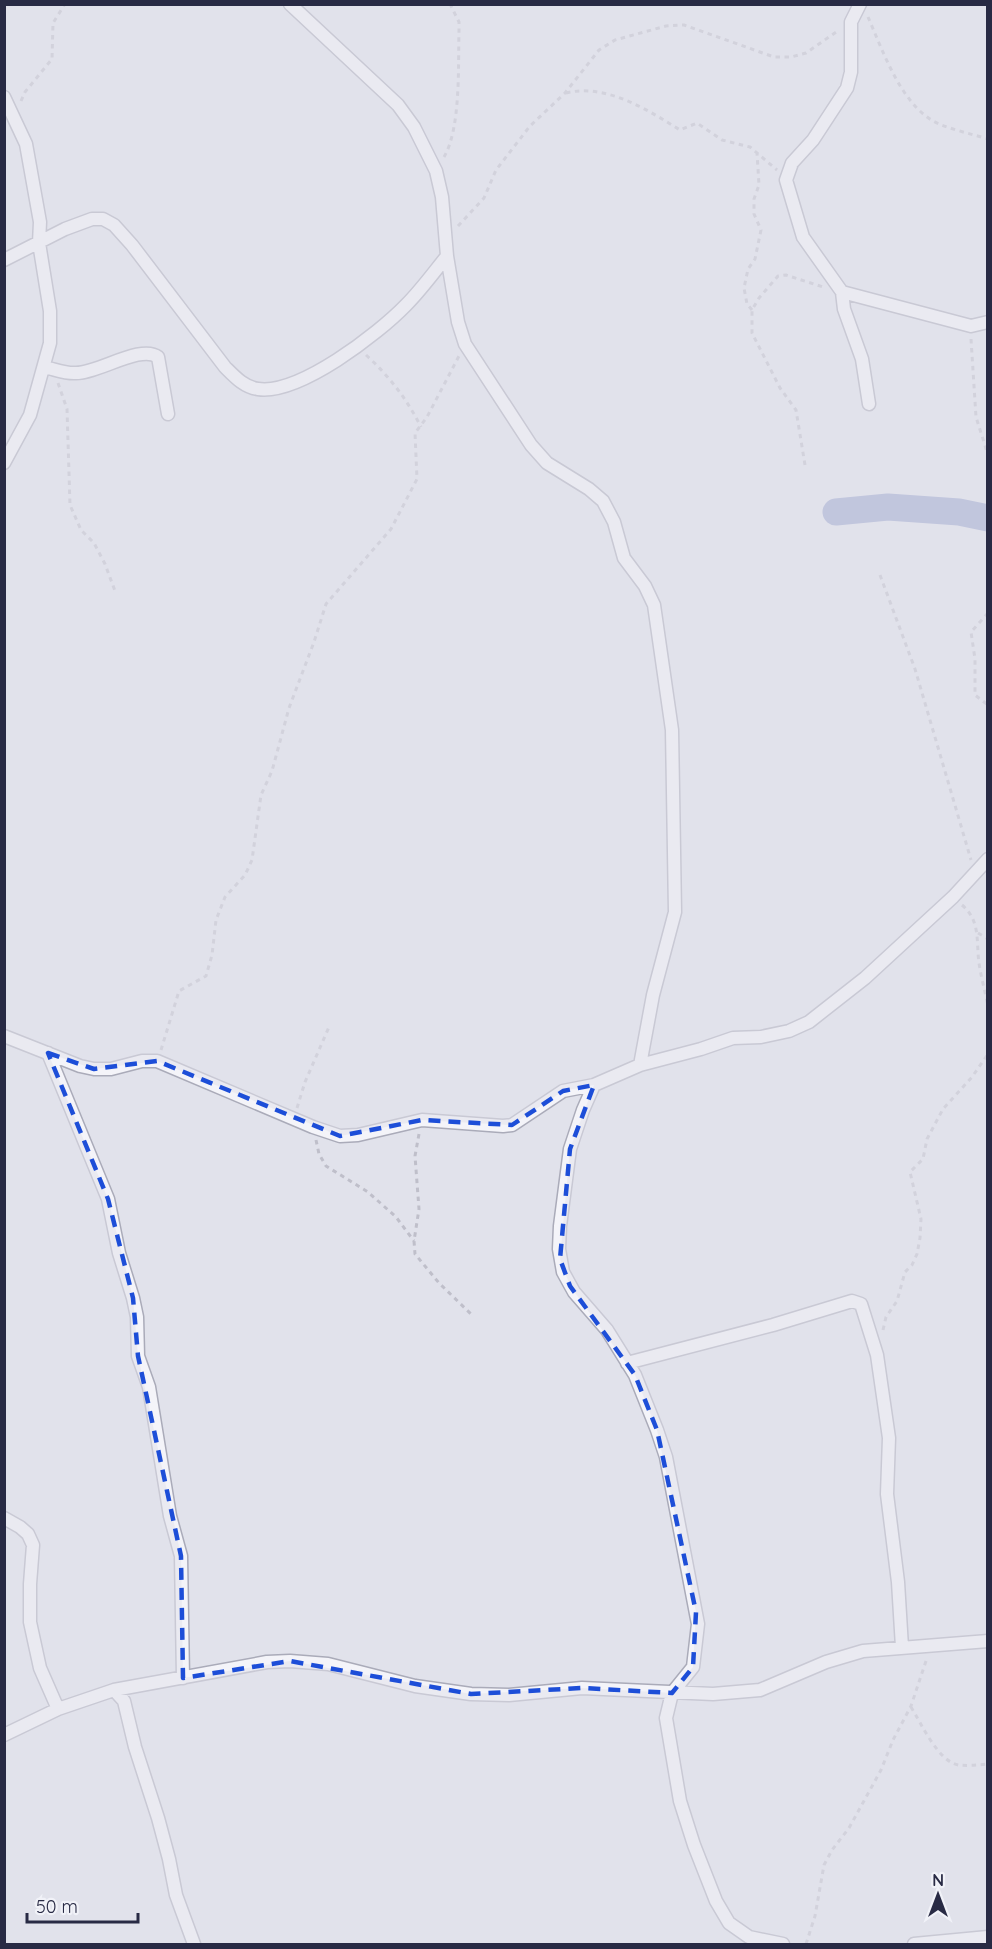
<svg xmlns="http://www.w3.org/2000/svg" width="992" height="1949" font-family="Quicksand,sans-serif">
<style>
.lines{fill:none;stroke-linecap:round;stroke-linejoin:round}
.river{stroke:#99a4cd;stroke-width:27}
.minor-casing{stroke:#aaabb9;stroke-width:15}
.path{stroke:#bfbfca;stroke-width:3;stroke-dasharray:4.5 4.5;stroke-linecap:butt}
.minor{stroke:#f4f4f9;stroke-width:12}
.marked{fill:none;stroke:#1d4ed8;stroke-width:4.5;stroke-dasharray:12 8;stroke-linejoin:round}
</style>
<rect width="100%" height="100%" fill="#e1e2eb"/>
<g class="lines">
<path class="river" d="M 836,512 L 888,507 L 959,512 L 988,518"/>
<g class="minor-casing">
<path id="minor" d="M 290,4 L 398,105 L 414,127 L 436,171 L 442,197 L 447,256 L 458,322 L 465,344 L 531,445 L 547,463 L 589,489 L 603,501 L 614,522 L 624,558 L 645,586 L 654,605 L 672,730 L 675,912 L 653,995 L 640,1065
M 860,4 L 851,22 L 851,72 L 847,88 L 813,140 L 792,163 L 786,180 L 803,237 L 842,292 L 844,309 L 862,359 L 869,404
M 4,97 L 26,144 L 40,222 L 39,243 L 50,311 L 50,343 L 30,415 L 4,463
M 4,260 L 65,229 L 92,219 L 103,219 L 114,225 L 132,245 L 225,367 C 235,377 244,387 258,389 C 299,395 378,334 406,305 C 421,290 434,272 447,256
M 842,292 L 971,326 L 988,322
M 44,367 C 54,369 66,374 76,373 C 99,373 141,344 158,357 L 168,414
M 4,1036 L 80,1066 L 94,1069 L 111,1069 L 142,1061 L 157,1061 L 313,1127 L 340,1136 L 358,1135 L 422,1120 L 503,1126 L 512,1125 L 563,1091 L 594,1085 L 640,1065 L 701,1049 L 733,1038 L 761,1037 L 789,1031 L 809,1022 L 865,978 L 953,897 L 988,859
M 48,1053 L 108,1199 L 119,1253 L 133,1298 L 137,1317 L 138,1356 L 149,1387 L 170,1516 L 181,1556 L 183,1678
M 594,1085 L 583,1110 L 570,1149 L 560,1226 L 559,1249 L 563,1272 L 574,1292 L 607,1330 L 635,1375 L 657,1430 L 666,1457 L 698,1624 L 693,1667 L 672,1693 L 666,1718 L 680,1801 L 694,1845 L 716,1901 L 729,1923 L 749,1937 L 783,1944
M 627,1363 L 773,1325 L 852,1301 L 861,1304 L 877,1355 L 889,1438 L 887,1494 L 898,1582 L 902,1647
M 4,1518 L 20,1527 L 28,1534 L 33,1545 L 30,1584 L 30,1622 L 40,1668 L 58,1709
M 114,1690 L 124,1701 L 135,1747 L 158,1818 L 169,1859 L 176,1895 L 194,1944
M 4,1735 L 58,1709 L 114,1690 L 267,1662 L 290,1661 L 328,1664 L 415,1686 L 471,1694 L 509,1695 L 582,1688 L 713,1694 L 760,1690 L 826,1662 L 863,1651 L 988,1641
M 914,1944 L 988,1937"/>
</g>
<path class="path" d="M 868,17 C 883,51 902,108 939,124 C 954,130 971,134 988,139
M 566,93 C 606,83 648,110 680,130 L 697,123 L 722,140 L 750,147 L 777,170
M 21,101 L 25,92 L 52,59 L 53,23 L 65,4
M 444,157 C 461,128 458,66 459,31 L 459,22 L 450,4
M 458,226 L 484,198 L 496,170 L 530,126 L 565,93 L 599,50 L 615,40 L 666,26 L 684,25 L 774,57 L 791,57 L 806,53 L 839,30
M 752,310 L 747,304 L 744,288 L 748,269 L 755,259 L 761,230 L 754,214 L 754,199 L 759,185 L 757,153
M 971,339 L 976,417 L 988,455
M 366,355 C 389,376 407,399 421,427
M 58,383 L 67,409 L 70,505 L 81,530 L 94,543 L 105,564 L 115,591
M 805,465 L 796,410 L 780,388 L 752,333 L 752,310 L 759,298 L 778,276 L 786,275 L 823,287
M 880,575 L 915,669 L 971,860
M 988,613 L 971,632 L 975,659 L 975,695 L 988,705
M 962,905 C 981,921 976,942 979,963 C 981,977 985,991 988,1006
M 978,933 L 988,939
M 161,1050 L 179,991 L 206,976 L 212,955 L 216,920 L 225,897 L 245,875 L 252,860 L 261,795 L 272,771 L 289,708 L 314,642 L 326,604 L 391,529 L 417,479 L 415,433 L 427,417 L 459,356
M 297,1108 L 305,1082 L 329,1027
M 419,1134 L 415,1156 L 419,1209 L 414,1241 L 415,1254 L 439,1283 L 472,1315
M 316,1140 L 319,1154 L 326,1166 L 368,1192 L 396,1217 L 414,1241
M 883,1330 L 886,1317 L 897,1301 L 905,1272 L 912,1265 L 917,1254 L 920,1238 L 921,1219 L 910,1172 L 923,1159 L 927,1139 L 943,1109 L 972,1077 L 988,1054
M 911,1707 C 921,1723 939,1763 959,1765 C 968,1766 978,1765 988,1764
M 806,1944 L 815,1916 L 824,1865 L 832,1850 L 849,1828 L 881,1770 L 893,1740 L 911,1706 L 927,1658"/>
<use href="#minor" class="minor"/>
</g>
<path d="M0 0H992V1949H0ZM 48,1053 L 94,1069 L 157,1061 L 340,1136 L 422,1120 L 512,1125 L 563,1091 L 594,1085 L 570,1149 L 560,1259 L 570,1286 L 635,1375 L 657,1430 L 696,1612 L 693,1667 L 672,1693 L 582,1688 L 471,1694 L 290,1661 L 183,1678 L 181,1556 L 138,1356 L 133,1298 L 108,1199 Z" fill="#e1e2eb" fill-opacity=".55" fill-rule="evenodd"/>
<path class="marked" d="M 48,1053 L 94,1069 L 157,1061 L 340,1136 L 422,1120 L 512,1125 L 563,1091 L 594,1085 L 570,1149 L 560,1259 L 570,1286 L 635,1375 L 657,1430 L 696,1612 L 693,1667 L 672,1693 L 582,1688 L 471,1694 L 290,1661 L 183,1678 L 181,1556 L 138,1356 L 133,1298 L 108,1199 Z"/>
<rect width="992" height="1949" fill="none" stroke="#282a44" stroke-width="12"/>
<g transform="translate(938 1895)" stroke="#f1f2f8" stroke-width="4.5" paint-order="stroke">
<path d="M0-4.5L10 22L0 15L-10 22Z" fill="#282a44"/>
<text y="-9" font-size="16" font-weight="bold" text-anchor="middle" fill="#282a44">N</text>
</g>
<path d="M27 1913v9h111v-9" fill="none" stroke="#282a44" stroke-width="3"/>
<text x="36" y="1913" font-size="18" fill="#282a44" stroke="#f1f2f8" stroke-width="4.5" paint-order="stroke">50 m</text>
</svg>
